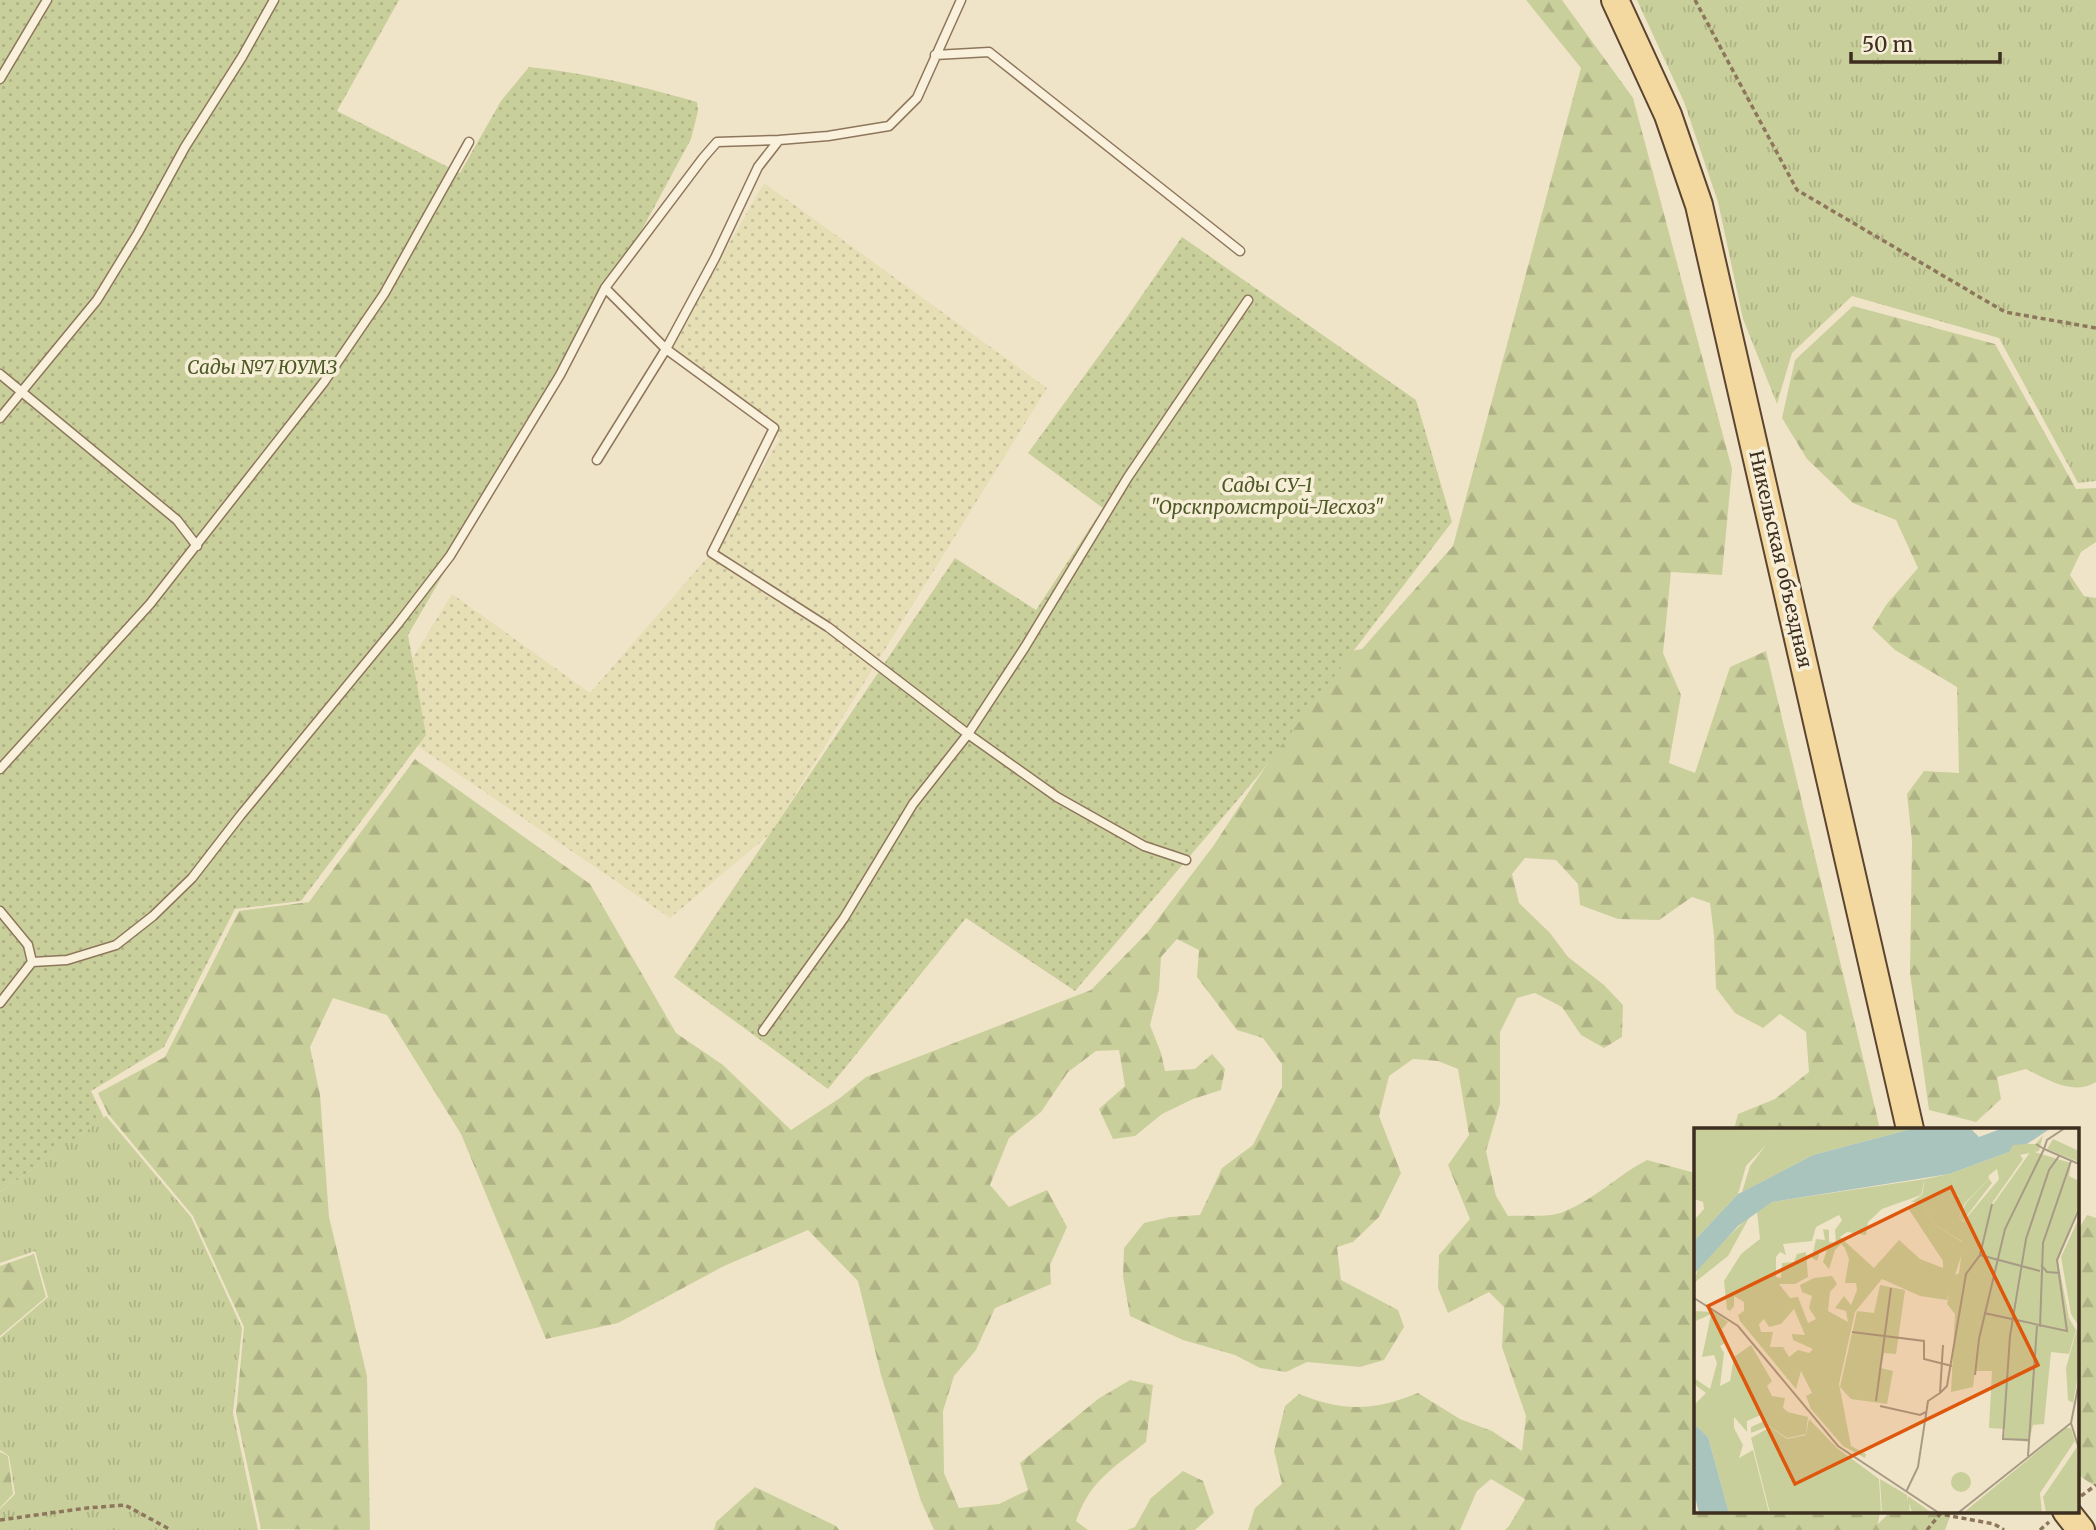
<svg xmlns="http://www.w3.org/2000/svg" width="2096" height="1530" font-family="Merriweather,serif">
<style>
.farmland{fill:url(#farmland-dots)}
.grass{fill:url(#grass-tufts)}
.forest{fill:url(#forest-firs)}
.garden{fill:url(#garden-dots)}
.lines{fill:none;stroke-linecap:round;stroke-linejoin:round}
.service-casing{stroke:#8d765c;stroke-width:11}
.primary-casing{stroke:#5b4430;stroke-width:30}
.path{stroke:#8d765c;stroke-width:3.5;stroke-dasharray:5 3.5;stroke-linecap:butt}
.service{stroke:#faf1dc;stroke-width:8}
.primary{stroke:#f3d9a0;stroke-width:26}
.labels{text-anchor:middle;stroke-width:7;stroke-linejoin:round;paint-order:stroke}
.park-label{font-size:19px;font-style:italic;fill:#4d5a26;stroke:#f7eed8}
.street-label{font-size:19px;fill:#3d2e20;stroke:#f7eed8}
.inset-road{fill:none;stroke:#a89b85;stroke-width:2}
.view{fill:#df570d;fill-opacity:0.15;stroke:#df570d;stroke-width:3.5}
.inset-edge{fill:none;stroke:#3d2e20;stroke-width:3.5}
</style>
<defs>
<pattern id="farmland-dots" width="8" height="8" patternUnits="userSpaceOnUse" patternTransform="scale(1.75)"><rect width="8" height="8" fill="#e6deb5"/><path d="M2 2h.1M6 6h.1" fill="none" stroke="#c6bf9b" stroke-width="1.8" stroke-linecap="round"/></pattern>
<pattern id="grass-tufts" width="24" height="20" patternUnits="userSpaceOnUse" patternTransform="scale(1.75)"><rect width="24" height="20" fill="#c9cf9b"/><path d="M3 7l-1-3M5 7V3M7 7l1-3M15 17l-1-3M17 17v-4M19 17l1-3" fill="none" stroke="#aeb285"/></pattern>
<pattern id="forest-firs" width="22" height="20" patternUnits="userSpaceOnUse" patternTransform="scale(1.75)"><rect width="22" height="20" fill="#c9cf9b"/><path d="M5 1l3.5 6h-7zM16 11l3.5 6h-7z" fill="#aeb285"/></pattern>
<pattern id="garden-dots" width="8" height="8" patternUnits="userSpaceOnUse" patternTransform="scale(1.75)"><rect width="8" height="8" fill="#c9cf9b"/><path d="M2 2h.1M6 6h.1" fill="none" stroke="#aeb285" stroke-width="1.8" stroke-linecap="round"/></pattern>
</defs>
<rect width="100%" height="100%" fill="#f0e4c8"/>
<path class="farmland" d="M 764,183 L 1047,388 L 771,833 L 670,918 L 376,718 L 452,594 L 590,693 L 707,558 L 780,439 L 670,347 Z"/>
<path class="grass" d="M 1637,0 L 2096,0 L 2096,481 L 2078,483 L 1999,338 L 1852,296 L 1792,353 L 1777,404 L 1743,319 L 1718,202 L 1684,102 Z
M 106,1116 L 191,1217 L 242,1328 L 233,1413 L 258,1530 L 0,1530 L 0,1509 L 15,1494 L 9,1456 L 0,1450 L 0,1338 L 48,1297 L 35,1251 L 0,1263 L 0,1192 Z"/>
<path class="forest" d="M 1526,0 L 1562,0 L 1633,98 L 1732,469 L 1722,575 L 1671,572 L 1663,653 L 1681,695 L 1669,763 L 1695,773 L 1730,667 L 1766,651 L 1880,1129 L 1734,1129 L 1738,1114 L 1775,1099 L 1809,1072 L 1806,1032 L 1780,1014 L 1763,1028 L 1735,1013 L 1716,988 L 1714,935 L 1710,903 L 1692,897 L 1659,920 L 1618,919 L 1580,905 L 1578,884 L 1556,860 L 1525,858 L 1512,874 L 1519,903 L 1550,933 L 1568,957 L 1604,985 L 1623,1005 L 1622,1037 L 1604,1048 L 1581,1035 L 1562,1007 L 1535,993 L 1517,998 L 1500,1032 L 1500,1104 L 1486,1151 L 1496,1196 L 1508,1216 C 1524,1215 1548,1218 1563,1212 C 1594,1200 1618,1175 1647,1160 L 1695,1173 L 1695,1511 L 1880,1511 L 1878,1524 L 1891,1511 L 1952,1511 L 1945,1530 L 1505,1530 L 1509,1526 L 1525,1499 L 1491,1479 L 1477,1491 L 1460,1530 L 1248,1530 L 1255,1508 L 1282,1484 L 1274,1451 L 1285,1406 L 1299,1394 C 1344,1412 1374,1411 1418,1393 L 1460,1419 L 1492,1431 L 1522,1451 L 1526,1416 L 1502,1347 L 1504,1307 L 1489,1292 L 1448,1313 L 1438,1288 L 1439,1255 L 1470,1219 L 1448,1165 L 1469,1135 L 1458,1069 L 1438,1061 L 1413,1059 L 1389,1076 L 1379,1116 L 1401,1173 L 1379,1217 L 1353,1242 L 1337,1247 L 1341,1280 L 1398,1310 L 1404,1327 L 1384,1360 L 1360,1367 L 1307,1362 L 1286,1372 L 1260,1368 L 1235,1355 L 1183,1340 L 1130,1316 L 1123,1276 L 1124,1248 L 1144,1223 L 1170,1217 L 1200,1215 L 1222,1168 L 1253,1145 L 1282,1087 L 1282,1064 L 1263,1038 L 1237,1030 L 1197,977 L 1199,950 L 1177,939 L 1161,957 L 1159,989 L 1150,1025 L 1161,1053 L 1165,1071 L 1195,1069 L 1212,1054 L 1225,1069 L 1221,1090 L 1193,1099 L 1162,1114 L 1135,1136 L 1113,1139 L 1099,1109 L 1125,1086 L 1119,1050 L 1096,1051 L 1068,1072 L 1041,1112 L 1009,1138 L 990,1185 L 1009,1207 L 1047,1190 L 1067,1227 L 1050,1265 L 1051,1284 L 995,1308 L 976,1350 L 954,1376 L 943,1411 L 944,1473 L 959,1508 L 999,1504 L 1028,1490 L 1020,1463 L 1098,1399 L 1130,1380 L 1153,1385 L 1146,1442 C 1114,1468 1090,1480 1076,1521 L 1088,1530 L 934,1530 L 921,1501 L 881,1375 L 858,1281 L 808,1230 L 724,1266 L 618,1323 L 546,1339 L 461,1134 L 387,1015 L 333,998 L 310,1047 L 320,1095 L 329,1217 L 367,1376 L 370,1530 L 261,1529 L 236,1413 L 244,1327 L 193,1216 L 108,1114 L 98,1093 L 165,1057 L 239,911 L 309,902 L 415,759 L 590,884 L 676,1033 L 723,1065 L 791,1130 L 840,1098 L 866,1077 L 1091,990 L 1148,932 L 1214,845 L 1340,653 L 1362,649 L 1453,546 L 1581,68 Z
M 1853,306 L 1995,344 L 2076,489 L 2096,488 L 2096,542 L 2081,552 L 2070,575 L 2084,596 L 2096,598 L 2096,1082 C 2073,1096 2048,1080 2026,1069 L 1997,1077 L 2001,1099 L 1976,1122 L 1929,1110 L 1910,973 L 1912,841 L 1907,794 L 1924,771 L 1959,773 L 1957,687 L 1895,650 L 1872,628 L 1886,605 L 1918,568 L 1896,520 L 1853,503 L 1807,459 L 1782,418 L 1795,360 Z
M 2087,1215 L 2096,1218 L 2096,1487 L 2077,1474 L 2077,1330 C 2083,1320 2073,1254 2077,1235 C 2078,1228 2084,1221 2087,1215 Z
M 34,1254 L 46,1297 L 0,1336 L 0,1266 Z
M 0,1452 L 8,1456 L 13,1494 L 0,1508 Z
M 1183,1471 L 1203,1481 L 1214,1513 L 1195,1530 L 1127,1530 L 1135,1527 L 1151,1498 Z
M 755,1487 L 836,1526 L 839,1530 L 714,1530 L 716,1522 Z"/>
<path class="garden" d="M 0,0 L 399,0 L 337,111 L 460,173 L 501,101 L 529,67 C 586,73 642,86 697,102 L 698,111 L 691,139 L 631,250 L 408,635 L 426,735 L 301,901 L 235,909 L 164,1047 L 91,1091 L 104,1118 L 0,1192 Z
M 1182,237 L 1416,400 L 1452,522 L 1258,776 L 1075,991 L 966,918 L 828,1089 L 674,977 L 955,558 L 1036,610 L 1103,508 L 1028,453 L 1125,320 Z"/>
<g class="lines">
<g class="service-casing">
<path id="service" d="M 935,55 L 989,52 L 1240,251
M 0,79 L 47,0
M 605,288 L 666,349 L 774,428 L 712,553 L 828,627 L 968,734 L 1057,797 L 1144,846 L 1186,860
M 0,374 L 177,520 L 197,546
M 0,418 L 97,300 L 138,233 L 185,147 L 242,57 L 274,0
M 597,460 L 666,349 L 715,258 L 758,167 L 779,140 L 828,136 L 889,126 L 917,98 L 961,0
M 0,769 L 150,604 L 324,382 L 384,294 L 469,142
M 0,911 L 28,945 L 32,962
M 0,1003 L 32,962 L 67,960 L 116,945 L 153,916 L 192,878 L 240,816 L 397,625 L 450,556 L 560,375 L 605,288 L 703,158 L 717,142 L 779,140
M 763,1031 L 844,918 L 913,804 L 968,734 L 1025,647 L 1128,477 L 1248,300"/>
</g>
<g class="primary-casing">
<path id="primary" d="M 1615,0 L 1668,115 L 1699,205 L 1910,1129
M 2066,1511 L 2081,1530"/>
</g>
<path class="path" d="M 1695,0 L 1797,190 L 2005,312 L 2096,328
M 2081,1496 L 2096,1485
M 0,1520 L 87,1508 L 125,1505 L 171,1530
M 1927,1530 L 1940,1514 L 1994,1524 L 2004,1530
M 2040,1530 L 2049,1522"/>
<use href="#service" class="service"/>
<use href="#primary" class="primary"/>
</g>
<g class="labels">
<g class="park-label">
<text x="262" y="374">Сады №7 ЮУМЗ</text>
<text x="1267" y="492">Сады СУ-1<tspan x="1267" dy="22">"Орскпромстрой-Лесхоз"</tspan></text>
</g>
<g class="street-label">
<text transform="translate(1781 559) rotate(77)" y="7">Никельская объездная</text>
</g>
</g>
<g transform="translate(1694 1128)">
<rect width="385" height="385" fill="#f0e4c8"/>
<path d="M 294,45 L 295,51 L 271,75 L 265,89 L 269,94 L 305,51 L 294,71 L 296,78 L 285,83 L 269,114 L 241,97 L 227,74 L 217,74 L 228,67 L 231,51 L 255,46 L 261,55 L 258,65 L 267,69 ZM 385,90 L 385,243 L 379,275 L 374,272 L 372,240 L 384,197 L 377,186 L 367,129 ZM 115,291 L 143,320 L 185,351 L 187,385 L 76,385 L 57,310 L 76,299 L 93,311 L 112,307 ZM 372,300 L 377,300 L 381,313 L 346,365 L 348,385 L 269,385 ZM 383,319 L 385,385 L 352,385 L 349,369 Z" fill="#c9cf9b"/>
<path d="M 0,0 L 79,2 L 221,0 L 119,27 L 48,64 L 56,38 L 72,17 L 52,38 L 44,66 L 0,113 L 0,92 L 10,81 L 9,74 L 0,71 ZM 349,7 L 345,23 L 326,27 L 329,31 L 296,78 L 294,71 L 305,51 L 303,41 L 267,69 L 258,64 L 261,55 L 255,46 L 315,24 L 319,16 L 342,16 ZM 359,11 L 385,23 L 385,34 L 353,21 ZM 231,51 L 227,67 L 188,81 L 174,94 L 172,107 L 153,104 L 146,109 L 180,140 L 205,112 L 226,131 L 249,140 L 249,133 L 214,80 L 227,74 L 241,97 L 271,116 L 253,172 L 226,168 L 188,151 L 161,184 L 145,256 L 157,318 L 172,326 L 171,330 L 149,318 L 117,281 L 112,268 L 118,265 L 107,243 L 102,261 L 46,193 L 44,187 L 50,183 L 50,174 L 40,168 L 40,178 L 36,183 L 33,181 L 30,153 L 47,126 L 66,111 L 63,84 L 78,74 ZM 145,87 L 148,92 L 141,102 L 142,115 L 135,114 L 135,102 L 129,101 L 131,112 L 122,111 L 118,130 L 123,133 L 126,124 L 133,121 L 129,134 L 135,141 L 141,122 L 147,116 L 151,120 L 155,131 L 151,155 L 162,155 L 163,162 L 157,177 L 150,168 L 141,180 L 152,183 L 154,194 L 134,183 L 136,164 L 143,156 L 138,148 L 120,150 L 106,157 L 108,164 L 118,168 L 115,180 L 122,191 L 114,195 L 104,169 L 96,170 L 85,156 L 101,156 L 114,149 L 112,124 L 103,126 L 100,134 L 88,135 L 87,150 L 82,149 L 82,129 L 86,124 L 92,127 L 89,116 L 118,113 L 122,99 ZM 100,181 L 111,207 L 98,206 L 99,212 L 119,221 L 115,225 L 104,222 L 95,229 L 89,219 L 76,219 L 79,204 L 67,204 L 65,196 L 70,191 L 75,199 L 87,196 ZM 295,51 L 298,55 L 269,93 L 265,89 L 272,75 ZM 56,88 L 34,128 L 0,155 L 5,136 ZM 0,183 L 20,184 L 34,194 L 28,201 L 33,214 L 26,218 L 30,225 L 26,258 L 36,253 L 40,229 L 57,217 L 78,253 L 73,258 L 78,268 L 91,270 L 89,280 L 94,284 L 114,289 L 112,306 L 93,310 L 75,298 L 57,305 L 57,299 L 70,293 L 69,286 L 53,293 L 53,304 L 40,289 L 40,300 L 49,317 L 45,330 L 59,322 L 75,385 L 35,385 L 14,309 L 0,296 L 0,277 L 12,265 L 0,256 L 0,250 L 16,261 L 23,235 L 20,227 L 8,229 L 17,186 L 2,193 ZM257 354a10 10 0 1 1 20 0a10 10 0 1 1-20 0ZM 186,351 L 213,367 L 214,374 L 214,368 L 238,385 L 218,385 L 215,375 L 216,385 L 188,385 Z" fill="#c9cf9b" fill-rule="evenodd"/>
<path d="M 337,23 L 377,35 L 375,48 L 385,53 L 385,76 L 364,133 L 375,190 L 382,202 L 375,226 L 357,224 L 350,296 L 339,297 L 335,314 L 310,311 L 311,301 L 295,300 L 298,243 L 281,243 L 279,259 L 257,264 L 261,186 L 253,176 L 258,149 L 265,145 L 269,113 L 285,83 L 300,75 ZM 186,157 L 211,162 L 202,226 L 190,225 L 187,240 L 199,243 L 193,276 L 157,271 L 146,259 L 163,183 L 180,185 Z" fill="#c9cf9b"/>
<path d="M 221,0 L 276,0 L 285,9 L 309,0 L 357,0 L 333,16 L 319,17 L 315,24 L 255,46 L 78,74 L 44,98 L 0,146 L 0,113 L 44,66 L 119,27 ZM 0,296 L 14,309 L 35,385 L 5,385 L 0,365 Z" fill="#a9c4bc"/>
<path class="inset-road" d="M 371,0 L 353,12 L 350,21 L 385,36M 286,127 L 346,143M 347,137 L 353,144 L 366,145M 0,170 L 44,198 L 144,318 L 245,385M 290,185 L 373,203 L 363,132 L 385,81M 346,199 L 349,115 L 377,33M 158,204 L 230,213 L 230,231 L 258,238M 281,247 L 285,211 L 311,101 L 350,21 L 342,16M 385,254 L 377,295 L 385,321M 246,265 L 253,258 L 272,146 L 286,127 L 298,76M 182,273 L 197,160M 186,278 L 226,287 L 232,284M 335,312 L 309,311 L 316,208 L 332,111 L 355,42 L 365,28M 334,328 L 343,198M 212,364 L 224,339 L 234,273 L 246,265 L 249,217M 264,385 L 377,295"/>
<path class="view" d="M 257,59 L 344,237 L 101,356 L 14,178 Z"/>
<rect width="385" height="385" class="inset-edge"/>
</g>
<path d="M1851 52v10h149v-10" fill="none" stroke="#3d2e20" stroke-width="3.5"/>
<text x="1862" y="52" font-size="21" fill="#3d2e20" stroke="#f7eed8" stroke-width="5" paint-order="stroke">50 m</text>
</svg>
